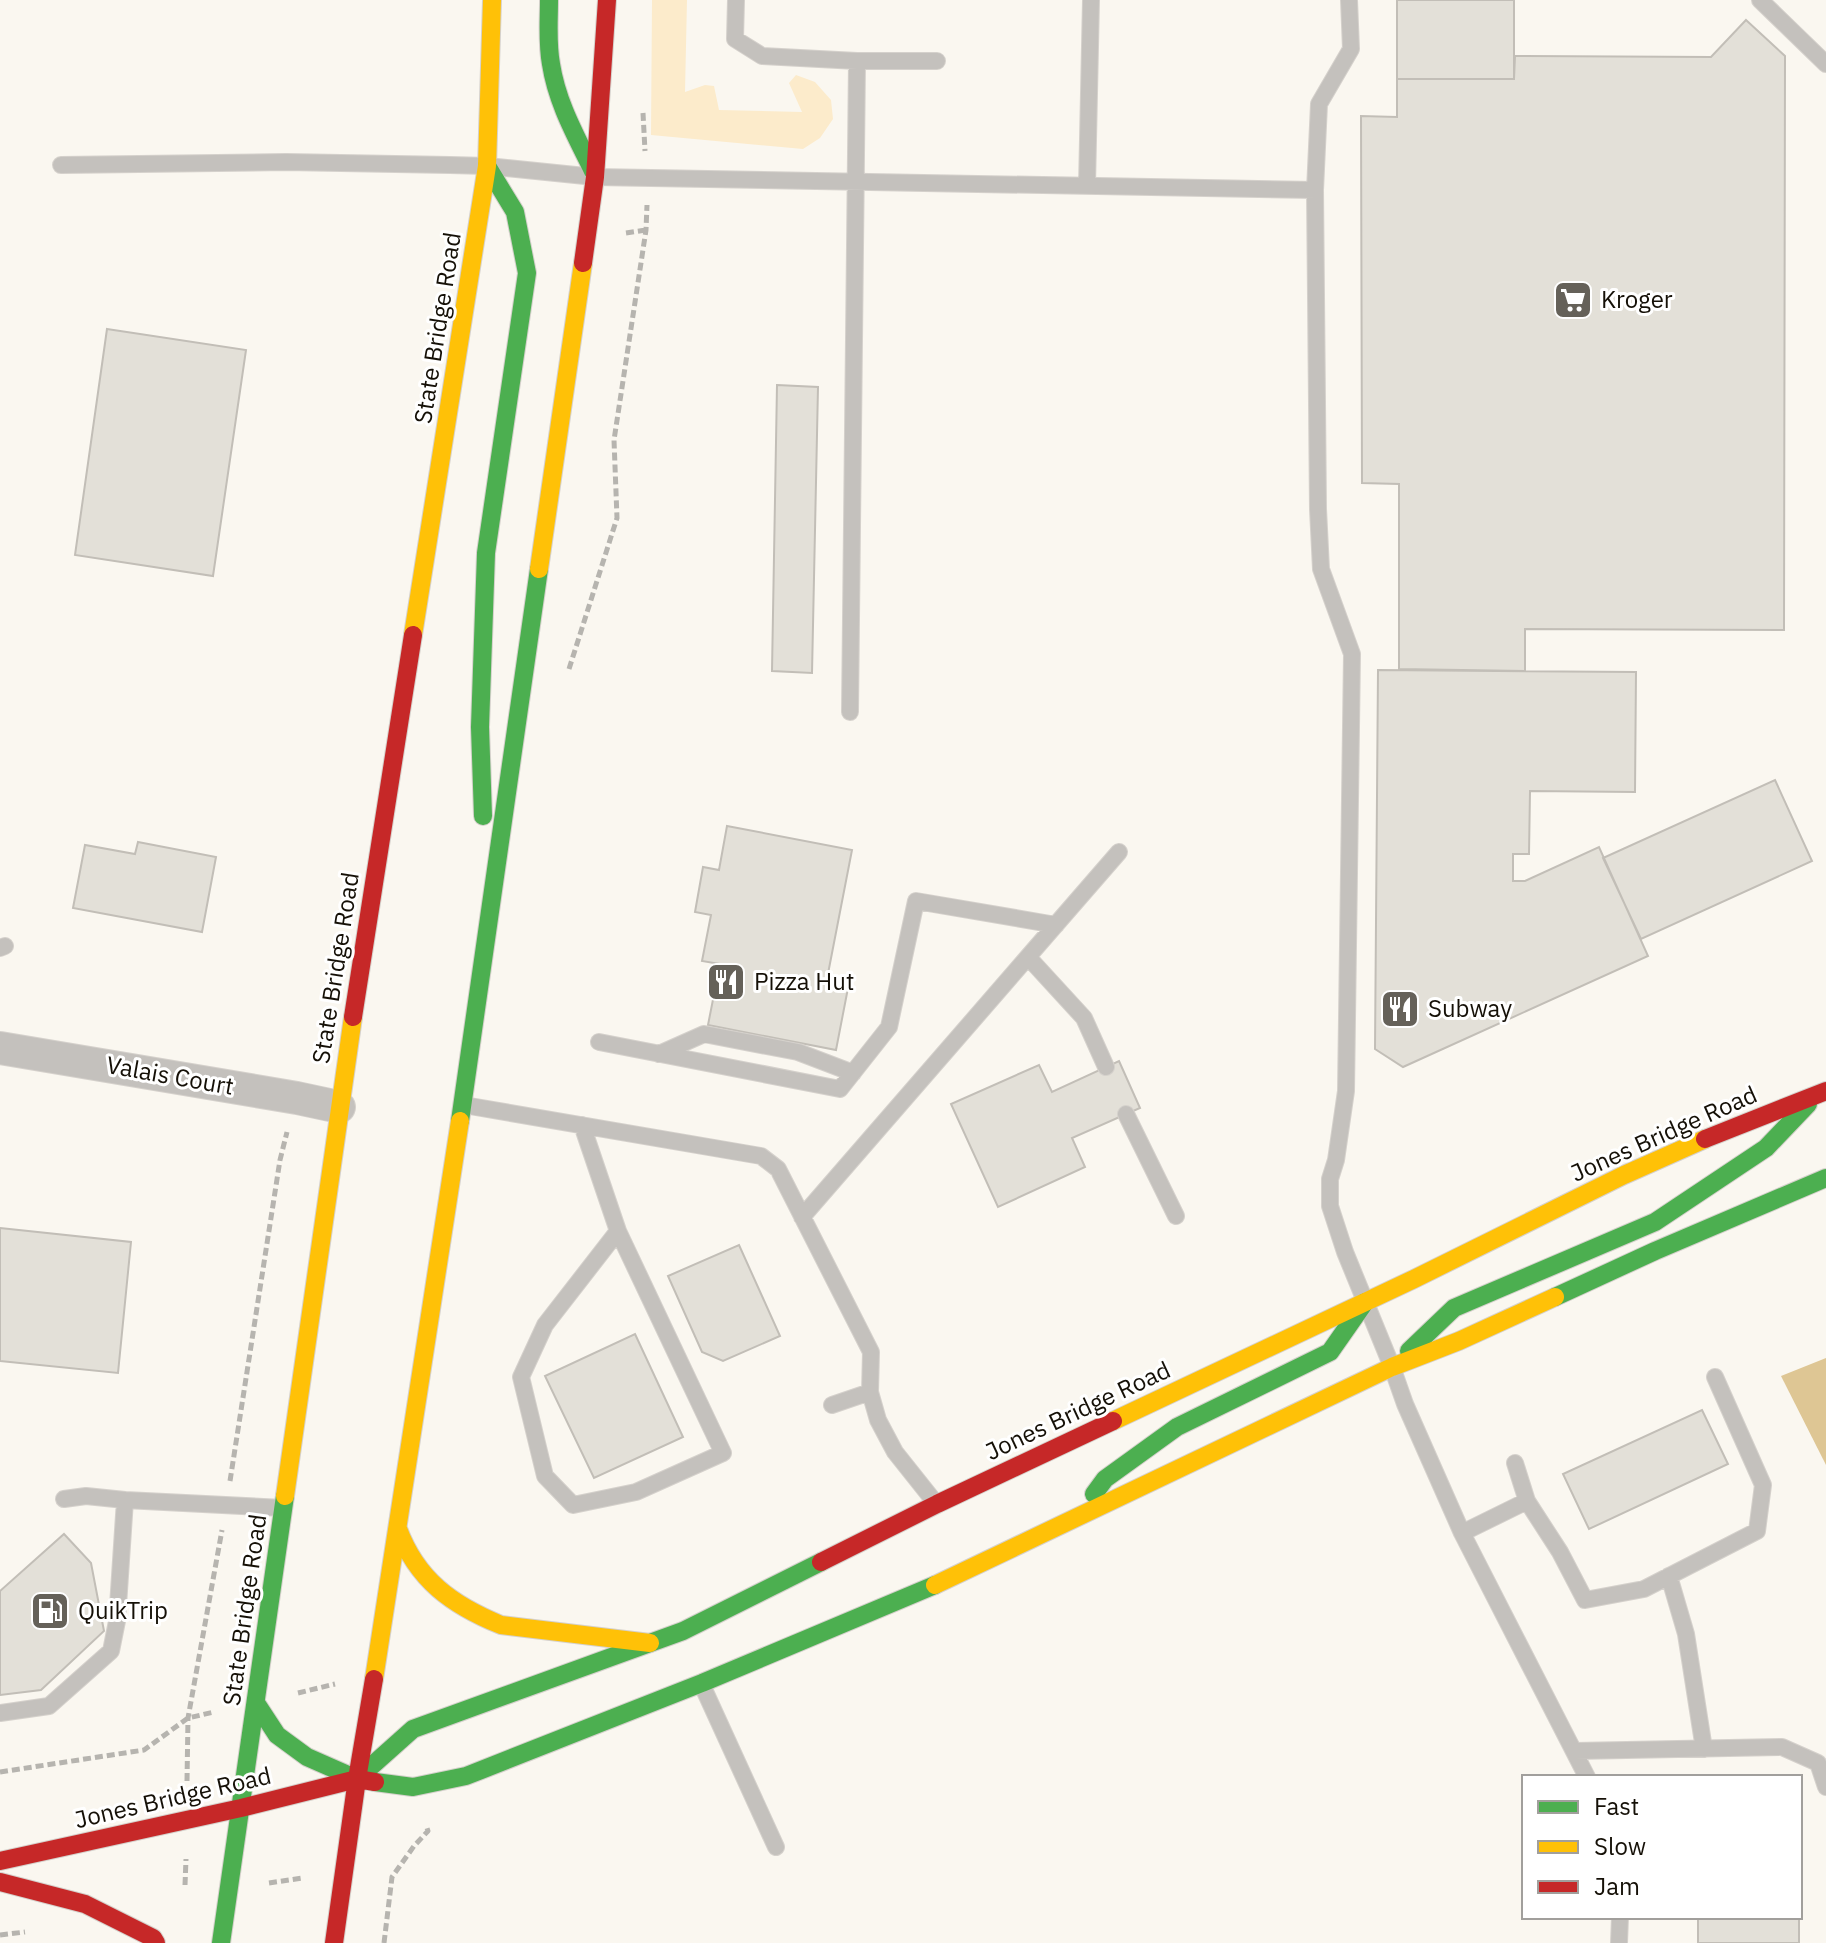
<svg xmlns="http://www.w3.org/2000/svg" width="1826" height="1943" font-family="'IBM Plex Sans',sans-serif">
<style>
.green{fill:#fcebcb}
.water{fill:#dec694}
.building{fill:#e3e0d8;stroke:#c2beb7;stroke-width:2}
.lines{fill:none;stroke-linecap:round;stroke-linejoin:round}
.lane-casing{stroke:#d5d1cc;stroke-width:18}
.street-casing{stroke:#d5d1cc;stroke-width:34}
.fast-casing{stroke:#d5d1cc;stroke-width:20}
.slow-casing{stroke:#d5d1cc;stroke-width:20}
.jam-casing{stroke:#d5d1cc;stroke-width:20}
.path{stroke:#b6b4af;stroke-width:5;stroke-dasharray:8 4;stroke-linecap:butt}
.lane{stroke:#c4c1bd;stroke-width:16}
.street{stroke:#c4c1bd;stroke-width:32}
.fast{stroke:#4caf50;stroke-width:18}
.slow{stroke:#ffc107;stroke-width:18}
.jam{stroke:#c62828;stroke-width:18}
.labels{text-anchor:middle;stroke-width:6;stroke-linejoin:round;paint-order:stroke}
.poi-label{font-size:24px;fill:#151007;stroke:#fff;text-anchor:start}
.street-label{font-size:24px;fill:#151007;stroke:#fff}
</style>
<rect width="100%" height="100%" fill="#faf7f0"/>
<path class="green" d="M 652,0 L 687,0 L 685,92 L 705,85 L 714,86 L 719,110 L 802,112 L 789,83 L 796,75 L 815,82 L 831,100 L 833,119 L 820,138 L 803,149 L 651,135 Z"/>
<path class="water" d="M 1826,1358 L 1826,1465 L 1781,1376 Z"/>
<path class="building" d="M 1397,0 L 1514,0 L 1514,79 L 1397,79 Z
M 1746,20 L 1785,56 L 1784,630 L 1525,629 L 1525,671 L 1399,669 L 1399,484 L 1362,483 L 1361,116 L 1397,117 L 1397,79 L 1514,79 L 1515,56 L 1711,57 Z
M 107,329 L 246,350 L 213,576 L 75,555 Z
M 777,385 L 818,387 L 812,673 L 772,671 Z
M 1378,670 L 1636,672 L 1635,792 L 1530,791 L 1529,854 L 1513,854 L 1513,881 L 1525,881 L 1599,847 L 1648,956 L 1403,1067 L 1375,1049 Z
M 1775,780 L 1812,861 L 1641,939 L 1603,858 Z
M 727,826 L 852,850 L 826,984 L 848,988 L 836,1050 L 708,1025 L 720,964 L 702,961 L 711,915 L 695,912 L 703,867 L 719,870 Z
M 138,842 L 216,857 L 202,932 L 73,908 L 85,845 L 135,854 Z
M 1119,1061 L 1140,1108 L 1072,1138 L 1085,1167 L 998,1207 L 951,1104 L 1039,1065 L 1052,1092 Z
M 0,1228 L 131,1242 L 118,1373 L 0,1361 Z
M 739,1245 L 780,1336 L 723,1361 L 702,1352 L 668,1276 Z
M 635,1334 L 683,1437 L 594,1478 L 545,1376 Z
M 1702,1410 L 1728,1464 L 1589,1529 L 1563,1474 Z
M 64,1534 L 91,1563 L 104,1631 L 41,1690 L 0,1695 L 0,1591 Z
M 1698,1917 L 1799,1917 L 1799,1943 L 1698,1943 Z"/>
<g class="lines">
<g class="lane-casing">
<path id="lane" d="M 736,0 L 735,39 L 762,56 L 857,61 L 937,61
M 1349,0 L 1351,49 L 1319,104 L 1315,190 L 1318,509 L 1321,569 L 1352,654 L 1346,1091 L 1336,1160 L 1330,1179 L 1330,1206 L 1345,1252 L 1392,1367 L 1405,1404 L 1462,1533 L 1587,1777
M 1760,0 L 1826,64
M 61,165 L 286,162 L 450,165 L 487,166 L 595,177 L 1315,190
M 1087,186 L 1091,0
M 850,712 L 857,61
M 0,948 L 5,946
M 1028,957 L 1084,1018 L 1106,1067
M 599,1042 L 840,1089 L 889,1027 L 916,901 L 1056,925
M 659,1054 L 704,1034 L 798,1052 L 853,1073
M 464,1105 L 761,1156 L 778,1169 L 871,1352 L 870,1392 L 878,1420 L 895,1452 L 934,1501
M 1126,1114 L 1176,1216
M 582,1125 L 618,1231 L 545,1325 L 521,1377 L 545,1476 L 573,1505 L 636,1492 L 723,1453 L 618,1231
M 802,1217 L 1119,852
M 832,1405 L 870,1392
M 64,1499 L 86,1496 L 125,1500
M 1527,1501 L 1560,1552 L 1585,1600 L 1644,1589 L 1757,1531 L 1763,1485 L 1715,1377
M 1462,1533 L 1527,1501 L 1515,1463
M 1669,1576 L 1686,1634 L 1704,1749
M 702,1685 L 776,1847
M 0,1713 L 49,1706 L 111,1651 L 117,1621 L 125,1500 L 283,1508
M 1575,1751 L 1782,1747 L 1818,1763 L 1826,1787
M 1619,1943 L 1620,1917"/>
</g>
<g class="street-casing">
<path id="street" d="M 0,1048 L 297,1098 L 339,1107"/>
</g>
<g class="fast-casing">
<path id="fast" d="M 549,0 C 549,21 547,43 551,64 C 557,103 576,136 593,171
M 483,816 L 480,727 L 486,553 L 527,273 L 515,212 L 487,166
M 460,1121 L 539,569
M 1555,1297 L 1655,1251 L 1826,1178
M 1409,1351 L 1454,1308 L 1655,1222 L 1766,1148 L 1808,1104
M 1094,1494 L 1105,1479 L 1177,1427 L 1330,1352 L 1365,1302
M 256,1703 L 277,1735 L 307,1757 L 357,1779
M 357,1779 L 413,1729 L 683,1631 L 821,1562
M 375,1782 L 413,1787 L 466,1776 L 702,1683 L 935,1585
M 221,1943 L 285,1496"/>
</g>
<g class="slow-casing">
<path id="slow" d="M 539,569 L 583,263
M 413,635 L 487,166 L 492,0
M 1113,1421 L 1414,1279 L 1624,1175 L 1705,1139
M 285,1496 L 353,1017
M 398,1529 C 417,1580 452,1605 501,1625 L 650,1643
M 935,1585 L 1392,1367 L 1459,1341 L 1555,1297
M 374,1679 L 460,1121"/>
</g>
<g class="jam-casing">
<path id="jam" d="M 583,263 L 595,177 L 607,0
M 353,1017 L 413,635
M 1705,1139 L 1826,1091
M 821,1562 L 937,1504 L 1113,1421
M 0,1861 L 241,1808 L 357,1779 L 375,1782
M 0,1882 L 85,1904 L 153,1938 L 156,1943
M 334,1943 L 357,1779 L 374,1679"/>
</g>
<path class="path" d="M 643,113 L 645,151
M 626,233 L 646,230
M 569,669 L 617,518 L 614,440 L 646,230 L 647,205
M 230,1481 L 280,1160 L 287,1132
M 298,1693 L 335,1684
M 0,1772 L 144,1750 L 188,1718 L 214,1712
M 187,1781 L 188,1718 L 222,1530
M 269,1883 L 303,1878
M 185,1885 L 186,1859
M 0,1935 L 25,1932
M 384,1943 L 392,1877 L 414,1846 L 428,1831 L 426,1825"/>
<use href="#lane" class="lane"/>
<use href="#street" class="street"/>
<use href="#fast" class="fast"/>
<use href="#slow" class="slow"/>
<use href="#jam" class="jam"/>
</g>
<defs>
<g id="supermarket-square" transform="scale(2)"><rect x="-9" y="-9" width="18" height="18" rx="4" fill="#656159" stroke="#fff"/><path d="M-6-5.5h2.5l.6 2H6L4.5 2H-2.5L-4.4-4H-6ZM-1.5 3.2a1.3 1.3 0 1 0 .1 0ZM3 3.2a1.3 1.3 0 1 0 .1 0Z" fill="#fff"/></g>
<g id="restaurant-square" transform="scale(2)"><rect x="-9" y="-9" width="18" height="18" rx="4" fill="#656159" stroke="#fff"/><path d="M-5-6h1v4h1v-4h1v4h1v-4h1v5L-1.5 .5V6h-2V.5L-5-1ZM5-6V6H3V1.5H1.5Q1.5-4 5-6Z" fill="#fff"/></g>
<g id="fuel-square" transform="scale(2)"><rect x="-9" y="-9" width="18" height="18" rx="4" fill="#656159" stroke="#fff"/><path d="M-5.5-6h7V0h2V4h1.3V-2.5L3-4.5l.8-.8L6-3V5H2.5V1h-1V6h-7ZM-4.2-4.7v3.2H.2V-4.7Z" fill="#fff"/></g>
</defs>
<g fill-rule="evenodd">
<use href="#supermarket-square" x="1573" y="300"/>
<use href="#restaurant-square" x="726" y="982"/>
<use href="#restaurant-square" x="1400" y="1009"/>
<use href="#fuel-square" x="50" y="1611"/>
</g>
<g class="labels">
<g class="poi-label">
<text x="1601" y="308">Kroger</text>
<text x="754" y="990">Pizza Hut</text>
<text x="1428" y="1017">Subway</text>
<text x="78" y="1619">QuikTrip</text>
</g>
<g class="street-label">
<text transform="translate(438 328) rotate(-81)" y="8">State Bridge Road</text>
<text transform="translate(336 968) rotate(-81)" y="8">State Bridge Road</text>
<text transform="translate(170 1076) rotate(10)" y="8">Valais Court</text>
<text transform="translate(1664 1134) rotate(-24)" y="8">Jones Bridge Road</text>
<text transform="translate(1078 1411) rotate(-25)" y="8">Jones Bridge Road</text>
<text transform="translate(245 1610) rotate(-82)" y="8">State Bridge Road</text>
<text transform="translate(173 1798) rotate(-13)" y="8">Jones Bridge Road</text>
</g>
</g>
<rect x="1522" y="1775" width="280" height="144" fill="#ffffff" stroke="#a19f9c" stroke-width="2"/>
<rect x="1538" y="1801" width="40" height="12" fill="#4caf50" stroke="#a19f9c" stroke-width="2"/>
<text x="1594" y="1815" font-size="24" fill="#151007">Fast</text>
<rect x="1538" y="1841" width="40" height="12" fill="#ffc107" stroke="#a19f9c" stroke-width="2"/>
<text x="1594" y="1855" font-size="24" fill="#151007">Slow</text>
<rect x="1538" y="1881" width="40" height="12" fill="#c62828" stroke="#a19f9c" stroke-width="2"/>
<text x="1594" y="1895" font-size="24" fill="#151007">Jam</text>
</svg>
